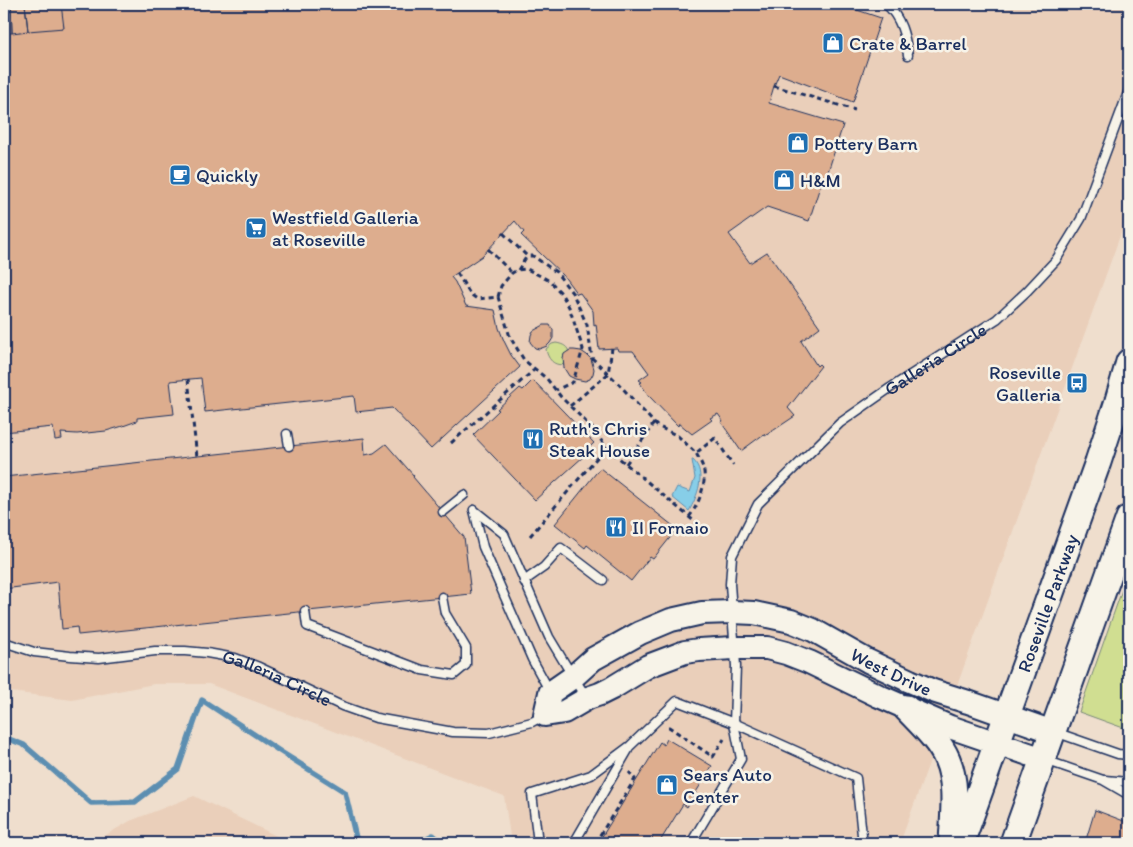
<svg xmlns="http://www.w3.org/2000/svg" width="1133" height="847" font-family="Itim,sans-serif">
<style>
.built{fill:#eacfba}
.green{fill:#d0de91;stroke:#768678}
.water{fill:#87cee8;stroke:#5c8eb1}
.lines{fill:none;stroke-linecap:round;stroke-linejoin:round}
.stream{stroke:#5c8eb1;stroke-width:5.5}
.building{fill:#ddad8e;stroke:#1b2f5e}
.lane-casing{stroke:#1b2f5e;stroke-width:11}
.secondary-casing{stroke:#1b2f5e;stroke-width:26}
.primary-casing{stroke:#1b2f5e;stroke-width:29}
.path{stroke:#1b2f5e;stroke-width:3;stroke-dasharray:5 4;stroke-linecap:butt}
.lane{stroke:#f7f3e8;stroke-width:8}
.secondary{stroke:#f7f3e8;stroke-width:22}
.primary{stroke:#f7f3e8;stroke-width:25}
.labels{text-anchor:middle;stroke-width:5;stroke-linejoin:round;paint-order:stroke}
.poi-label{font-size:19px;fill:#1b2f5e;stroke:#f7f3e8;text-anchor:start}
.street-label{font-size:19px;fill:#1b2f5e;stroke:#f7f3e8}
</style>
<rect width="100%" height="100%" fill="#efdecd"/>
<filter id="ink" filterUnits="userSpaceOnUse"><feTurbulence type="fractalNoise" baseFrequency=".02" numOctaves="2"/><feDisplacementMap in="SourceGraphic" scale="10" xChannelSelector="R" yChannelSelector="G"/><feConvolveMatrix kernelMatrix="1 2 1 2 8 2 1 2 1" color-interpolation-filters="sRGB"/></filter>
<g filter="url(#ink)">
<path class="built" d="M 4,4 L 1129,4 L 1129,211 L 900,843 L 511,843 L 504,796 L 209,684 L 154,684 L 72,700 L 4,691 Z
M 194,796 L 291,843 L 92,843 L 130,821 Z"/>
<path class="green" d="M 556,343 C 568,345 571,350 568,363 C 556,368 548,361 546,349 L 552,344 Z
M 1129,570 L 1129,730 L 1079,712 Z"/>
<path class="water" d="M 692,460 L 693,460 C 707,473 697,497 689,511 L 672,497 L 677,487 L 690,492 L 695,478 Z"/>
<g class="lines">
<path class="stream" d="M 4,737 L 24,745 L 91,803 L 135,802 L 178,769 L 202,700 L 281,752 L 345,792 L 356,838 L 363,843
M 416,843 L 433,835 L 443,843"/>
</g>
<path class="building" d="M 4,4 L 839,4 L 881,18 L 853,102 L 779,74 L 774,86 L 769,103 L 843,125 L 825,181 L 822,180 L 809,221 L 767,207 L 729,234 L 750,263 L 767,252 L 820,327 L 801,341 L 817,366 L 819,364 L 821,366 L 788,408 L 795,416 L 765,436 L 764,434 L 741,451 L 721,422 L 723,421 L 718,414 L 710,418 L 712,420 L 692,434 L 679,423 L 678,426 L 649,396 L 640,383 L 642,382 L 639,380 L 649,373 L 633,351 L 618,351 L 617,348 L 599,349 L 596,324 L 594,325 L 593,311 L 580,293 L 577,294 L 563,275 L 521,235 L 524,232 L 515,221 L 482,256 L 451,277 L 455,282 L 466,306 L 495,310 L 499,328 L 504,341 L 511,355 L 520,367 L 431,449 L 392,408 L 356,412 L 354,396 L 205,412 L 201,378 L 170,381 L 174,414 L 137,418 L 137,421 L 123,426 L 106,431 L 77,434 L 61,433 L 62,439 L 55,440 L 53,427 L 4,432 Z
M 4,4 L 11,4 L 12,33 L 4,33 Z
M 11,4 L 25,4 L 28,31 L 12,33 Z
M 25,4 L 61,4 L 64,28 L 28,31 Z
M 544,325 L 550,325 L 551,327 L 553,330 L 553,338 L 550,343 L 547,346 L 539,349 L 535,348 L 530,342 L 531,335 L 533,331 Z
M 570,350 L 574,350 L 581,351 L 587,355 L 591,359 L 594,369 L 593,374 L 590,379 L 585,381 L 575,379 L 569,376 L 564,368 L 563,358 L 564,354 Z
M 533,380 L 594,443 L 582,454 L 584,456 L 535,500 L 473,435 L 499,410 L 497,409 L 520,388 L 523,390 Z
M 364,438 L 365,455 L 374,453 L 386,444 L 414,476 L 413,477 L 464,537 L 471,594 L 78,635 L 77,627 L 62,629 L 58,582 L 4,589 L 4,477 Z
M 600,468 L 677,529 L 653,559 L 650,557 L 631,581 L 587,545 L 585,548 L 555,524 Z
M 667,739 L 712,766 L 687,807 L 683,804 L 659,843 L 598,843 L 660,742 L 664,745 Z
M 1095,810 L 1129,823 L 1129,843 L 1085,843 Z"/>
<g class="lines">
<g class="lane-casing">
<g id="lane">
<path d="M 886,4 C 901,18 905,35 908,55"/>
<path d="M 287,434 L 289,446"/>
<path d="M 474,510 L 504,534 L 549,637 L 573,677 L 586,696"/>
<path d="M 474,510 L 483,547 L 532,659 L 549,690"/>
<path d="M 443,512 L 464,495"/>
<path d="M 524,581 L 544,567 L 561,548 L 603,580"/>
<path d="M 305,611 L 307,626 L 422,670 L 454,675 L 466,665 L 466,648 L 445,613 L 442,597"/>
<path id="s1" d="M 4,642 L 34,652 L 70,656 L 99,658 L 155,651 L 185,651 L 207,653 L 235,658 L 259,667 L 342,706 L 376,718 L 453,732 L 489,733 L 532,722 L 543,716"/>
<path d="M 1055,732 L 1118,754 L 1129,755"/>
<path d="M 1045,760 L 1103,780 L 1129,795"/>
<path d="M 1105,780 L 1129,782"/>
<path d="M 538,843 L 532,794 L 591,775 L 630,746 L 677,701 L 734,723 L 856,778 L 862,835 L 861,843"/>
<path d="M 574,843 L 628,750"/>
<path id="s2" d="M 691,843 L 741,759 L 734,723 L 736,666 L 730,584 L 732,556 L 758,504 L 840,423 L 890,388 L 997,319 L 1027,291 L 1056,260 L 1081,219 L 1129,90"/>
</g>
</g>
<g class="secondary-casing">
<g id="secondary">
<path id="s3" d="M 1043,759 L 950,727 L 879,696 L 809,662 L 786,653 L 767,648 L 734,648 L 699,650 L 685,652 L 648,666 L 612,688 L 600,694 L 588,698 L 564,712 L 545,715 L 550,693 L 573,677 L 593,659 L 640,633 L 671,620 L 702,613 L 732,612 L 754,613 L 791,621 L 813,630 L 868,661 L 910,681 L 933,691 L 968,702 L 1053,732"/>
</g>
</g>
<g class="primary-casing">
<g id="primary">
<path d="M 906,708 C 920,723 939,740 947,759 C 958,784 953,817 952,843"/>
<path id="s4" d="M 961,843 L 1098,462 L 1117,404 L 1129,362"/>
<path d="M 1013,843 L 1129,518"/>
</g>
</g>
<path class="path" d="M 774,86 L 855,110
M 503,233 L 527,256 L 533,256 L 556,272 L 573,294 L 587,325 L 592,358 L 617,382 L 654,423 L 657,426 L 678,436 L 696,453 L 715,438 L 733,465
M 488,249 L 512,273
M 518,270 L 527,256
M 457,273 L 470,294 L 477,299 L 498,297 L 510,337 L 524,360 L 547,379 L 561,397 L 592,428 L 606,447
M 498,297 L 501,286 L 512,273 L 517,270 L 527,269 L 550,281 L 561,293 L 569,307 L 583,349 L 573,382 L 556,390
M 188,379 L 197,457
M 570,406 L 608,374 L 612,348
M 451,443 L 535,369
M 626,464 L 654,423
M 689,517 C 698,506 706,485 704,472 C 703,465 699,459 696,453
M 530,536 L 606,447 L 701,527
M 668,727 L 669,727 L 713,757 L 724,739
M 595,843 L 635,779 L 629,772"/>
<use href="#lane" class="lane"/>
<use href="#secondary" class="secondary"/>
<use href="#primary" class="primary"/>
</g>
</g>
<defs>
<g id="shop-square" transform="scale(1.125)"><rect x="-9" y="-9" width="18" height="18" rx="4" fill="#1f6fb2" stroke="#f7f3e8"/><path d="M-5-2.5h2.3a2.7 3.5 0 0 1 5.4 0H5L5.5 6h-11ZM-1.5-2.5h3a1.5 2.3 0 0 0-3 0Z" fill="#fff"/></g>
<g id="cafe-square" transform="scale(1.125)"><rect x="-9" y="-9" width="18" height="18" rx="4" fill="#1f6fb2" stroke="#f7f3e8"/><path d="M-5.5-4.5H6V0H3Q3 3.5 0 3.5H-2.5Q-5.5 3.5-5.5 0ZM3-3.2v2h1.7v-2ZM-6 4.5H4V6H-6Z" fill="#fff"/></g>
<g id="supermarket-square" transform="scale(1.125)"><rect x="-9" y="-9" width="18" height="18" rx="4" fill="#1f6fb2" stroke="#f7f3e8"/><path d="M-6-5.5h2.5l.6 2H6L4.5 2H-2.5L-4.4-4H-6ZM-1.5 3.2a1.3 1.3 0 1 0 .1 0ZM3 3.2a1.3 1.3 0 1 0 .1 0Z" fill="#fff"/></g>
<g id="bus-square" transform="scale(1.125)"><rect x="-9" y="-9" width="18" height="18" rx="4" fill="#1f6fb2" stroke="#f7f3e8"/><path d="M-5-6H5V4H4V6H2V4H-2V6H-4V4H-5ZM-3.5-4V0h7V-4ZM-3.5 1.2v1.5H-2V1.2ZM2 1.2v1.5H3.5V1.2Z" fill="#fff"/></g>
<g id="restaurant-square" transform="scale(1.125)"><rect x="-9" y="-9" width="18" height="18" rx="4" fill="#1f6fb2" stroke="#f7f3e8"/><path d="M-5-6h1v4h1v-4h1v4h1v-4h1v5L-1.5 .5V6h-2V.5L-5-1ZM5-6V6H3V1.5H1.5Q1.5-4 5-6Z" fill="#fff"/></g>
</defs>
<g fill-rule="evenodd">
<use href="#shop-square" x="833" y="43"/>
<use href="#shop-square" x="798" y="143"/>
<use href="#cafe-square" x="180" y="175"/>
<use href="#shop-square" x="784" y="180"/>
<use href="#supermarket-square" x="256" y="228"/>
<use href="#bus-square" x="1077" y="383"/>
<use href="#restaurant-square" x="533" y="439"/>
<use href="#restaurant-square" x="616" y="527"/>
<use href="#shop-square" x="667" y="785"/>
</g>
<g class="labels">
<g class="poi-label">
<text x="849" y="50">Crate &amp; Barrel</text>
<text x="814" y="150">Pottery Barn</text>
<text x="196" y="182">Quickly</text>
<text x="800" y="187">H&amp;M</text>
<text x="272" y="224">Westfield Galleria<tspan x="272" dy="22">at Roseville</tspan></text>
<text x="1061" y="379" text-anchor="end">Roseville<tspan x="1061" dy="22">Galleria</tspan></text>
<text x="549" y="435">Ruth's Chris<tspan x="549" dy="22">Steak House</tspan></text>
<text x="632" y="534">II Fornaio</text>
<text x="683" y="781">Sears Auto<tspan x="683" dy="22">Center</tspan></text>
</g>
<g class="street-label">
<text dy="7" stroke="none"><textPath href="#s2" startOffset="590">Galleria Circle</textPath></text>
<text dy="7" stroke="none"><textPath href="#s4" startOffset="255">Roseville Parkway</textPath></text>
<text dy="7" stroke="none"><textPath href="#s3" startOffset="934">West Drive</textPath></text>
<text dy="7" stroke="none"><textPath href="#s1" startOffset="280">Galleria Circle</textPath></text>
</g>
</g>
<rect width="1133" height="847" fill="none" stroke="#f7f3e8" stroke-width="20"/>
<rect x="10" y="10" width="1113" height="827" fill="none" stroke="#1b2f5e" stroke-width="2" filter="url(#ink)"/>
</svg>
